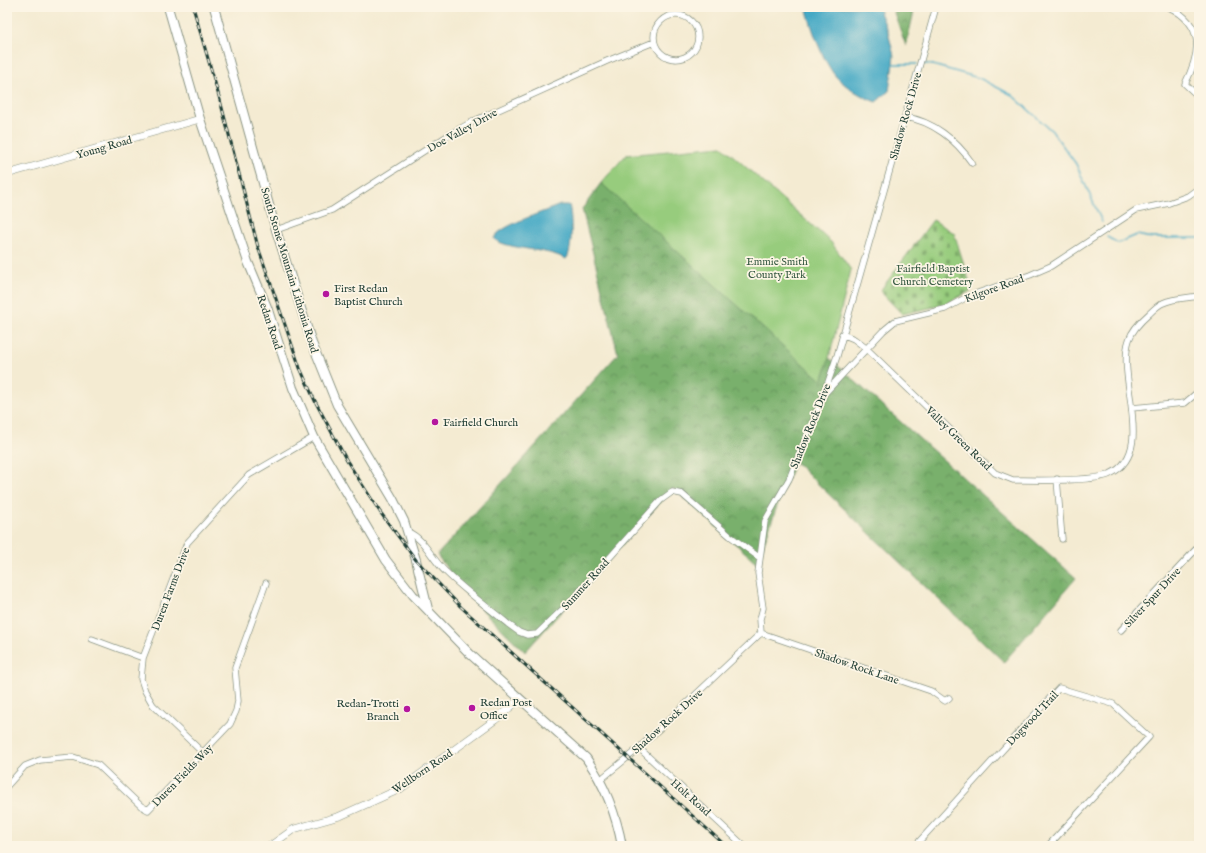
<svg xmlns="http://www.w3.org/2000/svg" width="1206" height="853" font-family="'IM FELL English',serif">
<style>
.forest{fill:url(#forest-crowns);stroke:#4c7650}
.cemetery{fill:url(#cemetery-stones);stroke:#5b8458}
.green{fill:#97cc7d;stroke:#5b8458}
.water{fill:#45a9c5;stroke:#32737c}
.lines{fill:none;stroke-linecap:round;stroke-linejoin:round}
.stream{stroke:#45a9c5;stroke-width:1.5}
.minor-casing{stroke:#8a9483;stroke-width:7}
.tertiary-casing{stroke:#8a9483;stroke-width:8}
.secondary-casing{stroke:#8a9483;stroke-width:10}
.minor{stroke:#fff;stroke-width:5.5}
.tertiary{stroke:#fff;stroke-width:7}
.secondary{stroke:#fff;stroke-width:8}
.rail-casing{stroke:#1f3d34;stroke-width:3}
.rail{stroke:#fcf5e5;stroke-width:1.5;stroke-dasharray:4.5;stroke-linecap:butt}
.poi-dot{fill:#b5179e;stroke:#fcf5e5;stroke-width:1.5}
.labels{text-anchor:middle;stroke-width:3.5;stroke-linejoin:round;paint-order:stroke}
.street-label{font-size:11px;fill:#1f3d34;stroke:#fcf5e5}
.park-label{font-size:11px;fill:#375a43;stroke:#fcf5e5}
.poi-label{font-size:11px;fill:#1f3d34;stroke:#fcf5e5;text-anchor:start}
</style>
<defs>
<pattern id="forest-crowns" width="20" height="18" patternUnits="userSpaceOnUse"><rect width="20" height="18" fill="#79b06c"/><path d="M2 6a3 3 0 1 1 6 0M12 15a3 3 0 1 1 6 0" fill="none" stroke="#63905a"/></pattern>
<pattern id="cemetery-stones" width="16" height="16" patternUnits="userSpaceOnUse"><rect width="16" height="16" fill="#97cc7d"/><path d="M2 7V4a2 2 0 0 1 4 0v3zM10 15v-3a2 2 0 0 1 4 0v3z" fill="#7ba767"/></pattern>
</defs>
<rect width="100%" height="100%" fill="#fcf5e5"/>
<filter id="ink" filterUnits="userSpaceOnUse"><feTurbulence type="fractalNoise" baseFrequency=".025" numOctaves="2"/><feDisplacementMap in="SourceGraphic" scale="8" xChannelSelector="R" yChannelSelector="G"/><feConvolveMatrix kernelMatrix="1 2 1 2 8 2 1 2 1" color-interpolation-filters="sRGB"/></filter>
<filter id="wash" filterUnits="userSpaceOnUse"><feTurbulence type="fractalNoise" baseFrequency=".012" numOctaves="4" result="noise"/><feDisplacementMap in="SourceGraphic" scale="16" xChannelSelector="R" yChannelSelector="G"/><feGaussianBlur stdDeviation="0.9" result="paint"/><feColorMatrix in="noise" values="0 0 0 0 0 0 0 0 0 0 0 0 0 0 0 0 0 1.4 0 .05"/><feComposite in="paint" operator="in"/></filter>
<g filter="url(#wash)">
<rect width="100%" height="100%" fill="#f4ebd2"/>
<path class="forest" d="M 892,7 L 915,7 L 906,46 Z
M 601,183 L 822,381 L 829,358 L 1076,578 L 1004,662 L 795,462 L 782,492 L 757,563 L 673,488 L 525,652 L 465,593 L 437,555 L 618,354 L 582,209 Z"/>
<path class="cemetery" d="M 933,220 L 954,233 L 972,290 L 943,305 L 902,314 L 880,291 Z"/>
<path class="green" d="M 722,146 L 831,242 L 851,270 L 829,358 L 822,381 L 601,183 L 626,155 Z"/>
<path class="water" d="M 806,7 L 878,7 L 888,32 L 894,56 L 889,91 L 876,102 C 862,97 842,85 833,73 C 820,54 812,29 806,7 Z
M 560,205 L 569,205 C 572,214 573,253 566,259 C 546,248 508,250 494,239 C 497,226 547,211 560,205 Z"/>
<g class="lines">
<path class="stream" d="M 893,64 L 917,64
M 921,64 L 929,64 L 979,78 L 1012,95 L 1052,131 L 1076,164 L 1102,222
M 1107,237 L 1118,243 L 1137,235 L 1151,238 L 1199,238"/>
</g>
</g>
<g filter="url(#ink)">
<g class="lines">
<g class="minor-casing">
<path id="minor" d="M 1169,7 C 1205,25 1201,52 1185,84 L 1199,97
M654 37a22 22 0 1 1 44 0a22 22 0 1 1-44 0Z
M 905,117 C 933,121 956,140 972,163
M 276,230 L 332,210 L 452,133 L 474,121 L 607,61 L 654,42
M 842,334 L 854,339 L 867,349 L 995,473 L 1013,480 C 1033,480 1095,482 1110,474 C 1157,452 1116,379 1129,340 C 1132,330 1141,321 1149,314 C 1153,310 1158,305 1163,303 C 1173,298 1188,298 1199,296
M 825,393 L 883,331 L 895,321 L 945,309 L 969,296 L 1030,275 L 1051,266 L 1136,210 L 1169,203 L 1188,196 L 1199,188
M 1132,408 L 1185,403 L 1199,391
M 1057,479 L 1062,539
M 408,532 C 425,539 432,560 446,572 C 465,591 488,607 508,624 L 519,632 L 527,635 L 537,634 L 571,601 L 661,500 L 672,492 L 682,494 L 730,536 L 760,558
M 1121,630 L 1199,546
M 761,633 L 931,691 L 945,701 L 949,698
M 92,639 L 143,658
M 639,748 L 744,846
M 203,753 L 153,705 L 145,691 L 141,679 L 143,658 L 187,543 L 249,475 L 314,437
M 600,780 L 639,748 L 761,633 L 760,619 L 763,608 L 758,573 L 765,521 L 789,479 L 824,394 L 837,356 L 936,7
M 7,786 L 25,766 L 40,760 L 73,757 L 98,765 L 141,806 L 148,810 L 230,724 L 236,711 L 238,701 L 235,668 L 266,583
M 915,846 L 1059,688 L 1113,704 L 1149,737 L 1048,846"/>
</g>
<g class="tertiary-casing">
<path id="tertiary" d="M 7,174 L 200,119
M 270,846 L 294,829 L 340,816 L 400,789 L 495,720 L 520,699"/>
</g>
<g class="secondary-casing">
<path id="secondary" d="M 168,7 L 200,119 L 248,262 L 267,307 L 293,388 L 314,437 L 386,560 L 413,595 L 470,654 L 586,758 C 605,785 616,813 622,846
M 214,7 L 276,230 L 312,343 L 337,405 L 393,499 L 404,521 L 416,560 L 428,609"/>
</g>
<use href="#minor" class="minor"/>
<use href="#tertiary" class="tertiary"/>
<use href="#secondary" class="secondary"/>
<g class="rail-casing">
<path id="rail" d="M 193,7 L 220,100 L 258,247 L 300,368 L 315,401 L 347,461 L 380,512 L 416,560 L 461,607 L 726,846"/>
</g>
<use href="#rail" class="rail"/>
</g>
</g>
<g class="poi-dot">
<circle cx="326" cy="294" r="4"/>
<circle cx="435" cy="422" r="4"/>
<circle cx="472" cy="708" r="4"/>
<circle cx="407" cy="709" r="4"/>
</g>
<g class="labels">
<g class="street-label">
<text transform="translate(905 116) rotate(-74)" y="4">Shadow Rock Drive</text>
<text transform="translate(462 130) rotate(-29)" y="4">Doe Valley Drive</text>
<text transform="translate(104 147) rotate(-16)" y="4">Young Road</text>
<text transform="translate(290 270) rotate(73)" y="4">South Stone Mountain Lithonia Road</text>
<text transform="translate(994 288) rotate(-20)" y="4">Kilgore Road</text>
<text transform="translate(270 322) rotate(71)" y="4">Redan Road</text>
<text transform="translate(810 426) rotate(-68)" y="4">Shadow Rock Drive</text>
<text transform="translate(959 438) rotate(44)" y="4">Valley Green Road</text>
<text transform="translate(585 584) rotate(-48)" y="4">Summer Road</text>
<text transform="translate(170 589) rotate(-69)" y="4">Duren Farms Drive</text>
<text transform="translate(1152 597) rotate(-47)" y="4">Silver Spur Drive</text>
<text transform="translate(857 666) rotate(19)" y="4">Shadow Rock Lane</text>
<text transform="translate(1032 718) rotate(-47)" y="4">Dogwood Trail</text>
<text transform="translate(667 721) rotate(-42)" y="4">Shadow Rock Drive</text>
<text transform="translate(422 771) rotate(-34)" y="4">Wellborn Road</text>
<text transform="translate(182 775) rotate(-46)" y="4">Duren Fields Way</text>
<text transform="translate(691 797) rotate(42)" y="4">Holt Road</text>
</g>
<g class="park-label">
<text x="777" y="265">Emmie Smith<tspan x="777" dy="13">County Park</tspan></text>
<text x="933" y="272">Fairfield Baptist<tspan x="933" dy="13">Church Cemetery</tspan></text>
</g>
<g class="poi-label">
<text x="334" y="292">First Redan<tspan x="334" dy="13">Baptist Church</tspan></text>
<text x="443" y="426">Fairfield Church</text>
<text x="480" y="706">Redan Post<tspan x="480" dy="13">Office</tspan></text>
<text x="399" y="707" text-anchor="end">Redan-Trotti<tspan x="399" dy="13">Branch</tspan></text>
</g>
</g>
<rect width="1206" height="853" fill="none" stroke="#fcf5e5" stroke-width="24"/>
</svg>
